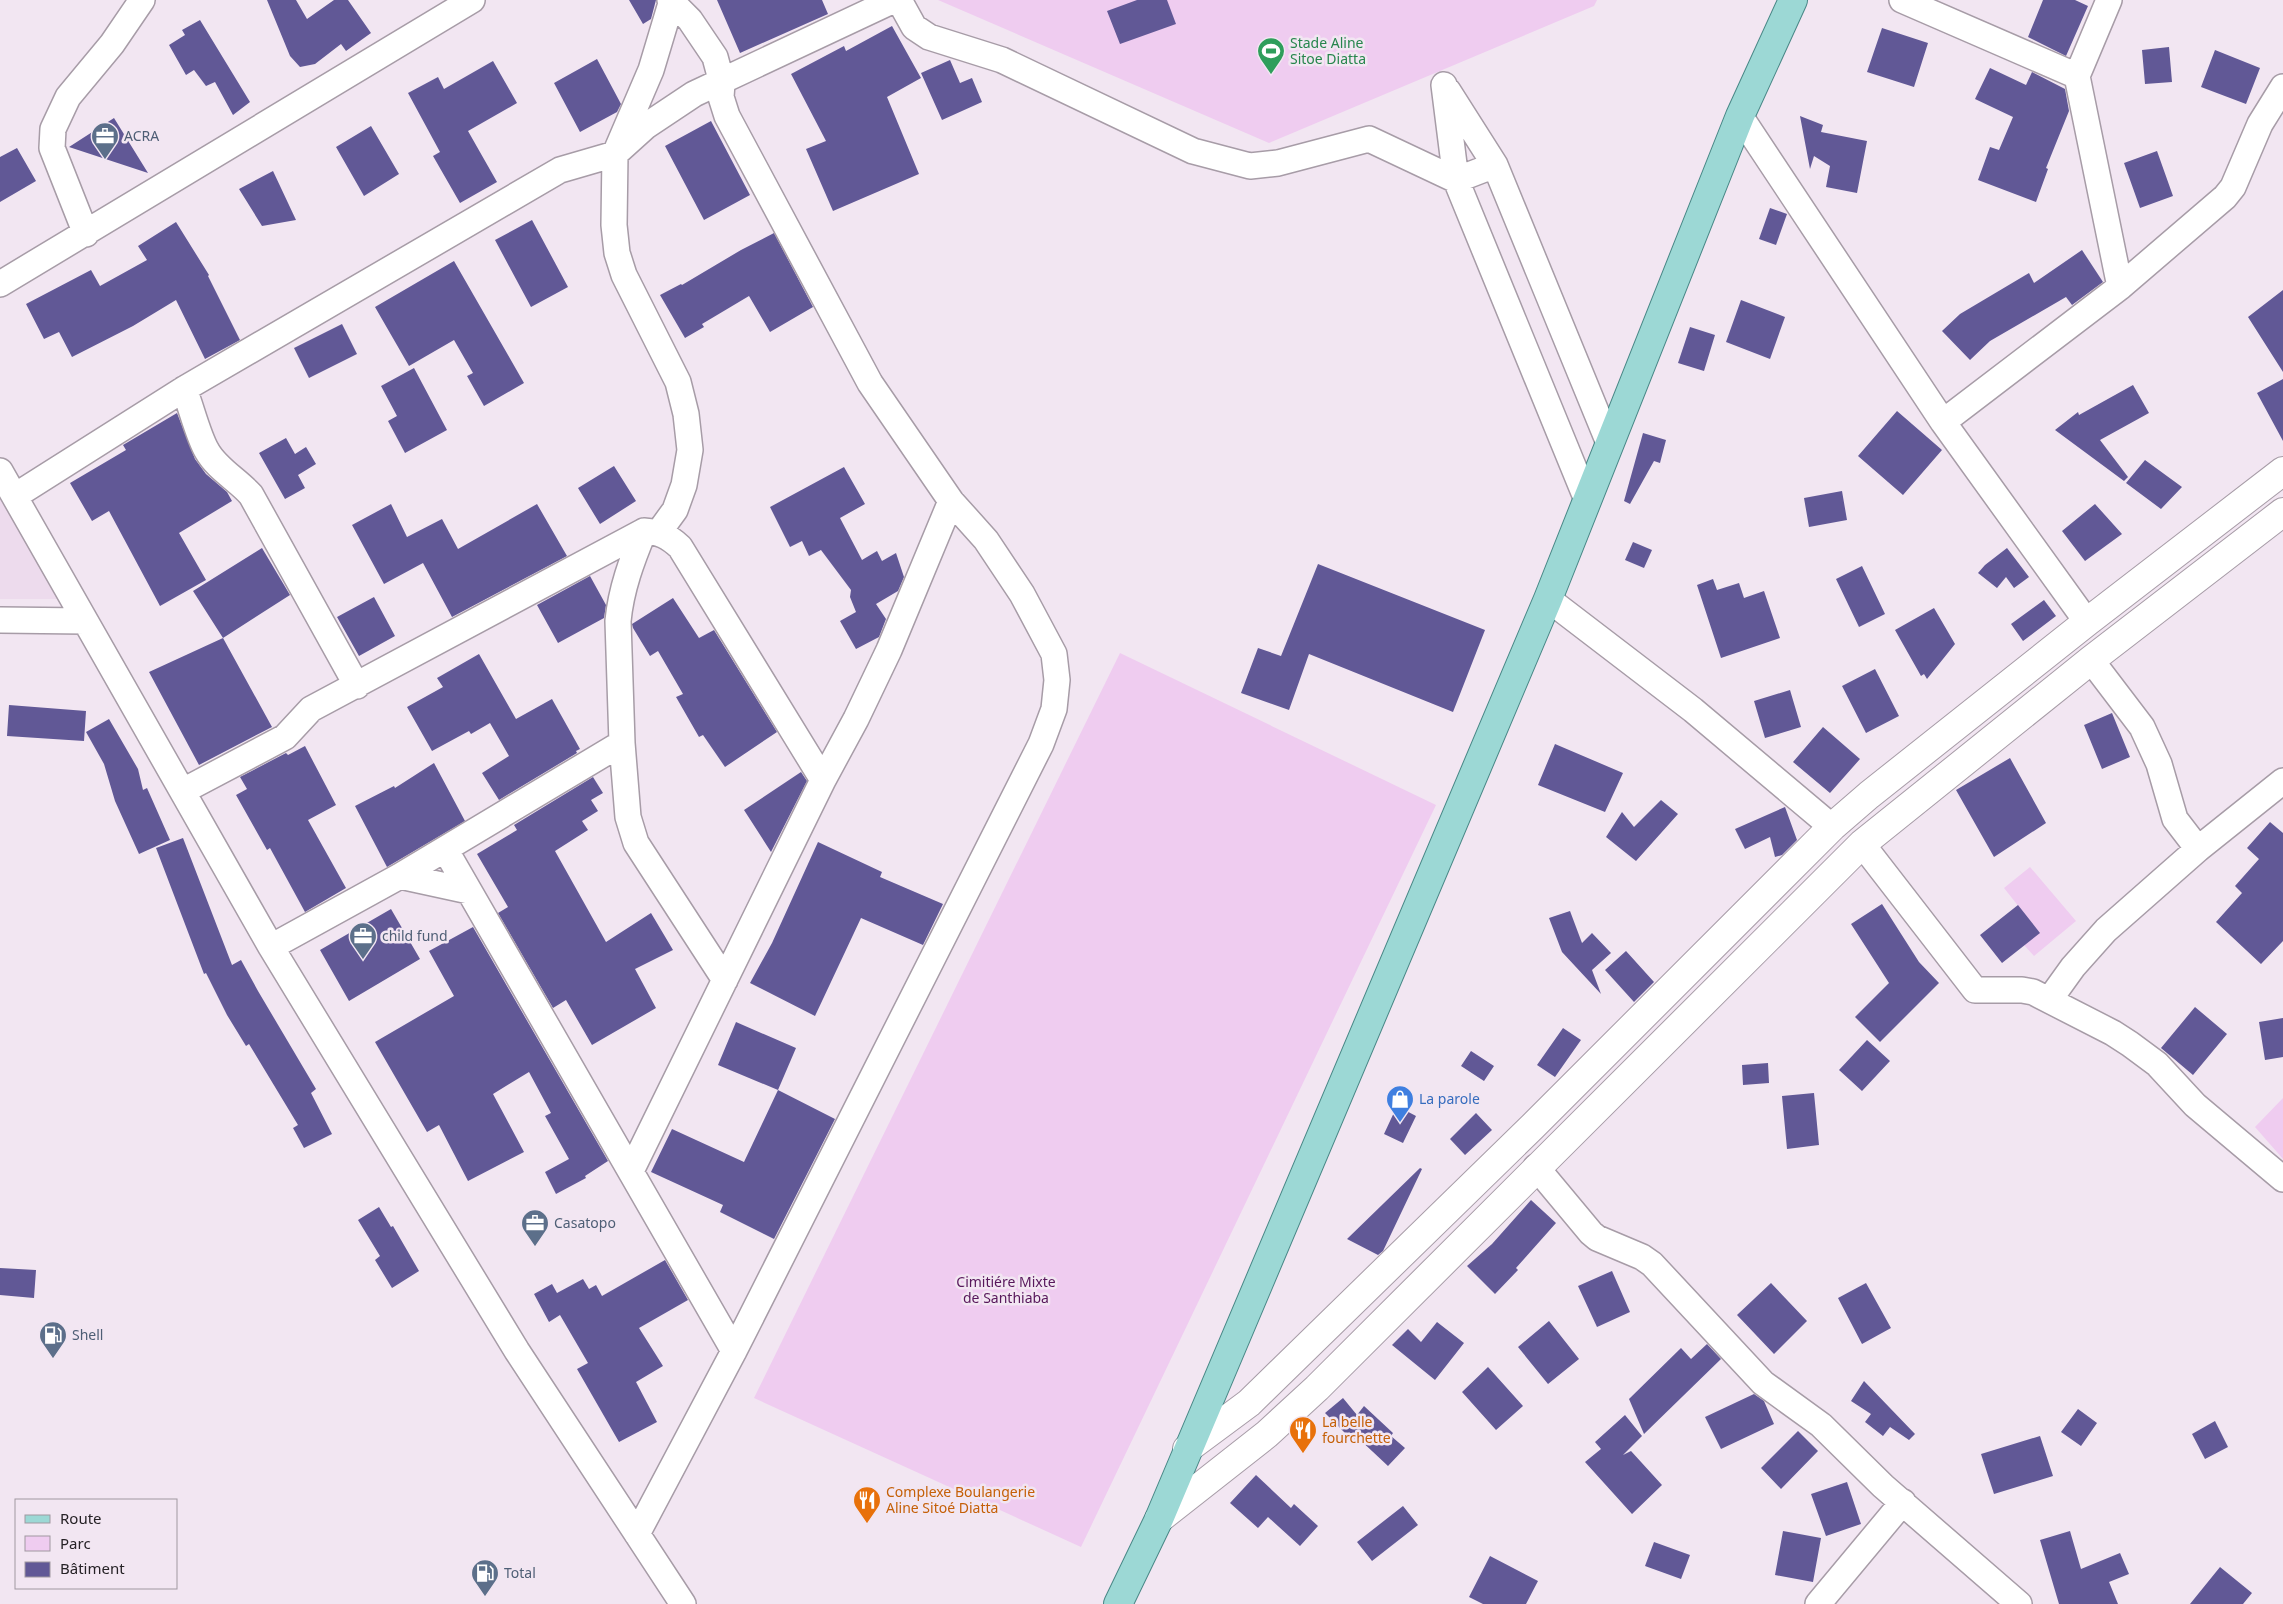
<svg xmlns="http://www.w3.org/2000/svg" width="2283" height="1604" font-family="'Noto Sans',sans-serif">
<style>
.built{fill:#eddbed}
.green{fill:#efccf0}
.building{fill:#615896}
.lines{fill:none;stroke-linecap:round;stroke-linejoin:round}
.minor-casing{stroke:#a79ca7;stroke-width:28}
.tertiary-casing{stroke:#a79ca7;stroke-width:30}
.primary-casing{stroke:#488786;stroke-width:30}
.minor{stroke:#fff;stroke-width:25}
.tertiary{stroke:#fff;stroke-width:28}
.primary{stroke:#9cd8d5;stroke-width:28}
.labels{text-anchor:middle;stroke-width:5;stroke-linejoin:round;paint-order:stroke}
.leisure-label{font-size:14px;fill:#27864d;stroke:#f2e6f2;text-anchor:start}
.service-label{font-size:14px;fill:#4e5e75;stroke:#f2e6f2;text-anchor:start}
.shop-label{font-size:14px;fill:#366cbe;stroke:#f2e6f2;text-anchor:start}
.park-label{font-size:14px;fill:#57175b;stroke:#f2e6f2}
.food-label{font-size:14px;fill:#c56008;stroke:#f2e6f2;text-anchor:start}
</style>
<rect width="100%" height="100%" fill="#f2e6f2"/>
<path class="built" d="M 0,487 L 67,599 L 0,599 Z"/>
<path class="green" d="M 938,0 L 1597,0 L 1594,6 L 1269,143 Z
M 1120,653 L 1436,805 L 1081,1547 L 754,1398 Z
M 2030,867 L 2076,921 L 2034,956 L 2024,945 L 2039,932 L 2004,888 Z
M 2283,1098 L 2283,1159 L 2255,1127 Z"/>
<path class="building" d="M 267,0 L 296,0 L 307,19 L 334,0 L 348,0 L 371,33 L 346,51 L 341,44 L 315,64 L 300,67 L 290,56 Z
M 629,0 L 656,0 L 651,19 L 643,24 Z
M 717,0 L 822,0 L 828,14 L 740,53 Z
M 1137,0 L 1167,0 L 1176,24 L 1120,44 L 1107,11 Z
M 2043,0 L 2075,0 L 2088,6 L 2066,56 L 2028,37 Z
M 200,20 L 250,102 L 233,115 L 215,82 L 206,86 L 194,70 L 186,75 L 169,45 L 185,35 L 182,30 Z
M 892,26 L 921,78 L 887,97 L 919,174 L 833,211 L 806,149 L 826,141 L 791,74 L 844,46 L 846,51 Z
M 1882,28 L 1928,43 L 1914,87 L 1867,72 Z
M 2169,47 L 2172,82 L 2145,84 L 2142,50 Z
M 2215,50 L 2260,68 L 2246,104 L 2201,87 Z
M 597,59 L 621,104 L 617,112 L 580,132 L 554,83 Z
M 950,60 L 960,83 L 972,78 L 982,102 L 942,120 L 921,73 Z
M 493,61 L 517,103 L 468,131 L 497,182 L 460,203 L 433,156 L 440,152 L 408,93 L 438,77 L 444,89 Z
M 1990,68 L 2026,85 L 2032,72 L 2065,89 L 2069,111 L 2046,168 L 2048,169 L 2036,202 L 1978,180 L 1990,147 L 1999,150 L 2013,117 L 1975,99 Z
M 1800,116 L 1823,125 L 1821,132 L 1867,141 L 1857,193 L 1826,187 L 1830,166 L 1814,156 L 1810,169 Z
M 114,118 L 148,173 L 69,147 Z
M 711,121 L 750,195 L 704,220 L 665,146 Z
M 371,126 L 399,174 L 364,196 L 336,147 Z
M 17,148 L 36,181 L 0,202 L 0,157 Z
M 2157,151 L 2173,196 L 2140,208 L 2124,163 Z
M 273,171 L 296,220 L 262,226 L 239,189 Z
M 1770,208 L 1787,214 L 1776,245 L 1759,239 Z
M 532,220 L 568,287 L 531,307 L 495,240 Z
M 176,222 L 209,275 L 208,276 L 240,340 L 205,359 L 176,300 L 133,326 L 72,357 L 59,332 L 44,339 L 26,304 L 91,270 L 100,286 L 147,260 L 138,246 Z
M 774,233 L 813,307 L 770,332 L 749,296 L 702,324 L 704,327 L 685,338 L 660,295 L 681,284 L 682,285 L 741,250 Z
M 2082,250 L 2103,282 L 2072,305 L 2066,297 L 1990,341 L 1970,360 L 1942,331 L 1960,314 L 2029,273 L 2034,283 Z
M 454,261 L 524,383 L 484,406 L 467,376 L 473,373 L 454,340 L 409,366 L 375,307 Z
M 2283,290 L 2283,372 L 2248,317 Z
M 1741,300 L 1785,317 L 1770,359 L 1726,342 Z
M 342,324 L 357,354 L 309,378 L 294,348 Z
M 1690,327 L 1715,335 L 1704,371 L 1678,363 Z
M 414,368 L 447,430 L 405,453 L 388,421 L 397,416 L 381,386 Z
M 2283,379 L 2283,441 L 2257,393 Z
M 2133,385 L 2149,413 L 2100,440 L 2128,477 L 2124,481 L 2055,430 L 2078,412 L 2079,415 Z
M 1897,411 L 1942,450 L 1903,495 L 1858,456 Z
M 177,413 L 195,459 L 206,474 L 227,492 L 232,501 L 179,533 L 206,580 L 160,606 L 109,511 L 92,521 L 70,483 L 126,450 L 123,445 Z
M 1643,433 L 1666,440 L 1660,463 L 1654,461 L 1630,504 L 1624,501 Z
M 286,438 L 295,454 L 306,447 L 316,464 L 298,475 L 305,488 L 285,499 L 259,453 Z
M 2145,460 L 2182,487 L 2161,509 L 2126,483 Z
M 614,466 L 636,501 L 600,524 L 578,488 Z
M 844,467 L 865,504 L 840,518 L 862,560 L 877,551 L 882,561 L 896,553 L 904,577 L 898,591 L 876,604 L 886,619 L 879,637 L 856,649 L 840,621 L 856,612 L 850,597 L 851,590 L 821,550 L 809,556 L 802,541 L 790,547 L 770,507 Z
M 1842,491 L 1847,520 L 1809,527 L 1804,498 Z
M 391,504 L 407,537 L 442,519 L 458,549 L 537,504 L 567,556 L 452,617 L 423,563 L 384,584 L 352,525 Z
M 2095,504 L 2122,534 L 2085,561 L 2062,531 Z
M 1633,542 L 1652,550 L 1644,568 L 1625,560 Z
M 262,548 L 290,595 L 223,638 L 193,591 Z
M 2007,548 L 2029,577 L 2014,588 L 2006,577 L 1997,588 L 1978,573 L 1985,565 Z
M 1318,564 L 1485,630 L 1453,712 L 1309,654 L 1289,710 L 1241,693 L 1258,648 L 1281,656 Z
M 1862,566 L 1885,614 L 1859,627 L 1836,579 Z
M 590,576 L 606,605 L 604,618 L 558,643 L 537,605 Z
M 1713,579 L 1717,590 L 1739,583 L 1744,598 L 1764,591 L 1780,638 L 1721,658 L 1697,585 Z
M 374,597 L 395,636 L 359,656 L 337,617 Z
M 673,598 L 699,638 L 714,630 L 777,732 L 725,767 L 703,735 L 699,737 L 676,697 L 683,694 L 658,651 L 650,656 L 633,628 L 632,624 Z
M 2044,600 L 2056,616 L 2023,641 L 2011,624 Z
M 1934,608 L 1955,644 L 1927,679 L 1924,674 L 1921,676 L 1895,630 Z
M 223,638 L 272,727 L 199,765 L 149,672 Z
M 479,654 L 516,719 L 552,699 L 580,749 L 576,751 L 577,753 L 499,800 L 482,773 L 509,756 L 490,723 L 471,734 L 469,731 L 432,751 L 407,707 L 443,687 L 437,678 Z
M 1875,669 L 1899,716 L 1866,733 L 1842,686 Z
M 1790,690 L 1801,727 L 1765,738 L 1754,701 Z
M 9,705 L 86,711 L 84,741 L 7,736 Z
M 2112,713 L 2130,757 L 2102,769 L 2084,725 Z
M 109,719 L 138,769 L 143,790 L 147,788 L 170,840 L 139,854 L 115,801 L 104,764 L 86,732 Z
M 1823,727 L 1860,759 L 1830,793 L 1793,762 Z
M 1555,744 L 1623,773 L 1605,812 L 1538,785 Z
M 305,746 L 336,805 L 308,820 L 346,888 L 305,912 L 270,848 L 267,850 L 236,795 L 247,789 L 240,777 L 286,753 L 288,755 Z
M 2010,758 L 2046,823 L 1994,857 L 1956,790 Z
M 434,763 L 465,821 L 387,867 L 355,806 L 394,786 L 395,788 Z
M 801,772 L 807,781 L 771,852 L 744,810 Z
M 593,777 L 603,793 L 591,800 L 598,811 L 582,821 L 588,830 L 555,851 L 606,942 L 651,913 L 673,950 L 635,969 L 656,1008 L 592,1045 L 566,1000 L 553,1008 L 498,913 L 508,907 L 477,854 L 517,830 L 514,825 Z
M 1661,800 L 1678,814 L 1636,861 L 1606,837 L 1622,812 L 1634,827 Z
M 1785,807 L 1797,840 L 1782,855 L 1775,857 L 1770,837 L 1745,849 L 1735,829 Z
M 2270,822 L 2283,833 L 2283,941 L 2261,964 L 2216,922 L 2242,893 L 2235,886 L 2259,859 L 2247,848 Z
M 183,838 L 232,965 L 241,960 L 258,991 L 316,1089 L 311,1093 L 332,1134 L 304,1148 L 293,1128 L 298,1125 L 249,1044 L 246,1046 L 227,1015 L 206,973 L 204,974 L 156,848 Z
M 818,842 L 882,872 L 880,877 L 943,904 L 923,945 L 861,918 L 815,1016 L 750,983 L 772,943 Z
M 1882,904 L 1919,962 L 1939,983 L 1880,1042 L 1855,1017 L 1889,983 L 1851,924 Z
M 2018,905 L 2040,933 L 2002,963 L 1980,935 Z
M 391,909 L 420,959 L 349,1001 L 320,950 Z
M 1570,911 L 1582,943 L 1592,933 L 1611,953 L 1592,970 L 1601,994 L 1562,952 L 1549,918 Z
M 473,927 L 608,1161 L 585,1176 L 586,1178 L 556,1194 L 545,1172 L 569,1159 L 545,1116 L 551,1113 L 529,1072 L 493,1094 L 524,1152 L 468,1181 L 439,1125 L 427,1132 L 375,1042 L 454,996 L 429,951 Z
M 1626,951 L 1654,982 L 1634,1002 L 1605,970 Z
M 2195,1007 L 2227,1034 L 2193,1075 L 2161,1048 Z
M 2283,1018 L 2283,1057 L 2265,1060 L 2259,1022 Z
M 736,1022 L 796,1048 L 778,1090 L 718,1065 Z
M 1563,1028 L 1581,1040 L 1555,1077 L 1537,1065 Z
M 1867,1040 L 1890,1061 L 1862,1091 L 1839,1070 Z
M 1471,1051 L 1494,1066 L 1484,1081 L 1461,1066 Z
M 1768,1063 L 1769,1083 L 1743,1085 L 1742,1065 Z
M 778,1090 L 835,1119 L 774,1239 L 720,1212 L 723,1205 L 651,1172 L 672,1129 L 744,1162 Z
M 1814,1093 L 1819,1145 L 1787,1149 L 1782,1096 Z
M 1397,1106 L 1416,1116 L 1403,1143 L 1384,1134 Z
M 1476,1113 L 1492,1130 L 1465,1155 L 1450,1139 Z
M 1420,1168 L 1422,1169 L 1383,1251 L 1378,1255 L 1347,1239 Z
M 1531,1200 L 1556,1223 L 1516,1268 L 1518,1270 L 1495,1294 L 1467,1266 L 1492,1244 Z
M 379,1207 L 391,1227 L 393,1226 L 419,1271 L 392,1288 L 375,1260 L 380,1256 L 358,1220 Z
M 665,1260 L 688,1300 L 639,1328 L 663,1366 L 636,1382 L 657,1422 L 619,1442 L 577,1369 L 588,1363 L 560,1315 L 549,1322 L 534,1294 L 552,1284 L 557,1293 L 583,1279 L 589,1289 L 596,1285 L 602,1296 Z
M 0,1268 L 36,1270 L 34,1298 L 0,1295 Z
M 1612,1271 L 1630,1312 L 1597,1327 L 1578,1286 Z
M 1771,1283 L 1807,1321 L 1774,1354 L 1737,1315 Z
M 1866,1283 L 1891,1328 L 1862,1344 L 1838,1298 Z
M 1549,1321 L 1579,1359 L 1548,1384 L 1518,1347 Z
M 1437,1322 L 1464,1343 L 1435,1380 L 1392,1345 L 1408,1329 L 1421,1342 Z
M 1707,1344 L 1721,1359 L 1644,1434 L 1629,1399 L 1681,1348 L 1691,1359 Z
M 1488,1367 L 1523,1406 L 1496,1430 L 1462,1392 Z
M 1864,1381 L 1915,1434 L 1909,1440 L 1890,1427 L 1883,1436 L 1865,1422 L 1871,1414 L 1851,1401 Z
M 1754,1394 L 1764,1401 L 1774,1424 L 1721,1449 L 1705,1417 Z
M 1343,1398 L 1357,1415 L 1364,1406 L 1393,1433 L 1391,1436 L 1405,1448 L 1388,1466 L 1357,1437 L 1353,1441 L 1325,1413 Z
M 2078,1409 L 2097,1423 L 2081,1446 L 2061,1432 Z
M 1625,1415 L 1642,1436 L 1623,1455 L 1631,1451 L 1662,1485 L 1632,1514 L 1585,1462 L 1601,1449 L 1595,1442 Z
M 2215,1421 L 2228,1447 L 2205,1459 L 2192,1434 Z
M 1798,1431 L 1818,1451 L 1781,1489 L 1761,1468 Z
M 2040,1436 L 2053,1476 L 1994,1494 L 1981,1454 Z
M 1256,1475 L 1291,1508 L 1294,1504 L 1318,1526 L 1300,1546 L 1268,1517 L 1258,1528 L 1230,1503 Z
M 1847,1482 L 1861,1524 L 1826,1536 L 1811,1494 Z
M 1403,1506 L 1418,1525 L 1372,1561 L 1357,1542 Z
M 1783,1531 L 1821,1538 L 1813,1582 L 1775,1575 Z
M 2070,1531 L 2081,1569 L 2120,1553 L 2129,1574 L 2109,1582 L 2118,1604 L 2059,1604 L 2040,1540 Z
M 1654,1542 L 1690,1555 L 1681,1579 L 1645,1566 Z
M 1490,1556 L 1538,1581 L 1526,1604 L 1483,1604 L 1469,1597 Z
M 2220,1567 L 2252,1593 L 2243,1604 L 2190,1604 Z"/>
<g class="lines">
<g class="minor-casing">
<path id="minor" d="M 899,0 L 914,27 L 929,37 L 1002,60 L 1193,151 L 1250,166 L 1278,163 L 1369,139 L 1456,180 L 1495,165
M 1902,0 L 2077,76
M 2109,0 L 2077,76 L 2120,287
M 1444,85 L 1456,180 L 1587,500
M 1448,91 L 1495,165 L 1609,443
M 1740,116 L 1943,422 L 2087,622
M 86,234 L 52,148 L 53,129 L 68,97 L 112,44 L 142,0
M 0,284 L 472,0
M 184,389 C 191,406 198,436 207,451 C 217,469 238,480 251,495 L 357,686
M 1943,422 L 2120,287 L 2225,197 L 2233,187 L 2260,124 L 2283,87
M 0,471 L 271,947 L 517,1351 L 683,1604
M 15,496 L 184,389 L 560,170 L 615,154 L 646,126 L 694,94 L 894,0
M 644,531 C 632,560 621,589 618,621 L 622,743 L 628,817 L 636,843 L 725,980
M 659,532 L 675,510 L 684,485 L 690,450 L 686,414 L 678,382 L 624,275 L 617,253 L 614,225 L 615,154 L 651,70 L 672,0
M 1548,599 L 1693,710 L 1832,827
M 0,620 L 85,621
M 2091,660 L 2142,727 L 2159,764 L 2175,819 L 2198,849
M 183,791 L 285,737 L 311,709 L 644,531 C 660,532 668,536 680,547 L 823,780
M 1862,844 L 1975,990 L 2022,990 L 2033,992 L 2113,1033 L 2130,1044 L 2157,1064 L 2195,1105 L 2283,1179
M 445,849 L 734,1351
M 400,876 L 469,891
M 271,947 L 400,876 L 622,743
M 2050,999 L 2073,967 L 2106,930 L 2198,849 L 2283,781
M 1536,1167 L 1591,1233 L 1597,1238 L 1642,1257 L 1652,1264 L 1763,1383 L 1821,1425 L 1883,1486 L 2019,1604
M 631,1171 L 823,780 L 856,719 L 889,650 L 951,501
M 637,1534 L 734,1351 L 1041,744 L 1054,709 L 1057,680 L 1054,654 L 1022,594 L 986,540 L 951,501 L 870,383 L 727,116 L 721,97 L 722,83 L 715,57 L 690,20 L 670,0
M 1818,1604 L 1903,1502"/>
</g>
<g class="tertiary-casing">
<path id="tertiary" d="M 1187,1449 L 1249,1403 L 1533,1126 L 1832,827 L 1869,795 L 2087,622 L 2283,471
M 1159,1519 L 1267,1434 L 1317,1388 L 1862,844 L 2091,660 L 2283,512"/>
</g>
<g class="primary-casing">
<path id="primary" d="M 1118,1604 L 1159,1519 L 1548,599 L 1740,116 L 1793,0"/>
</g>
<use href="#minor" class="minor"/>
<use href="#tertiary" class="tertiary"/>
<use href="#primary" class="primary"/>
</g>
<defs>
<g id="stadium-pin" transform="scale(1.4375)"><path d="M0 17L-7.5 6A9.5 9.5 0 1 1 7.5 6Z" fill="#2e9e5b" stroke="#f2e6f2"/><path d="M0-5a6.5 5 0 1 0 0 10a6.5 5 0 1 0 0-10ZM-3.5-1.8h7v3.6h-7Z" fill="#fff"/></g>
<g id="office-pin" transform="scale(1.4375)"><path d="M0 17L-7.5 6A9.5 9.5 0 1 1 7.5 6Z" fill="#5c6f8a" stroke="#f2e6f2"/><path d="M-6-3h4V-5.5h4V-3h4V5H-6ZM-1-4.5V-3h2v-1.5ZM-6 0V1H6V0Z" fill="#fff"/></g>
<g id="shop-pin" transform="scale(1.4375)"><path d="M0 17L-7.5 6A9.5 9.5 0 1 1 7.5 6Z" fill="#3f7fe0" stroke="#f2e6f2"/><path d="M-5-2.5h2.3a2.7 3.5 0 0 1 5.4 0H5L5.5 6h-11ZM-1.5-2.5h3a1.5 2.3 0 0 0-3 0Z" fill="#fff"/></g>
<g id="fuel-pin" transform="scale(1.4375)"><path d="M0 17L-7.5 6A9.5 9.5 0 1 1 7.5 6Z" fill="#5c6f8a" stroke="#f2e6f2"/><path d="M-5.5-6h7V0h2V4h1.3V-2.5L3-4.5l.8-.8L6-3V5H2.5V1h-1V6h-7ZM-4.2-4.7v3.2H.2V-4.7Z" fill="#fff"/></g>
<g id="restaurant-pin" transform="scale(1.4375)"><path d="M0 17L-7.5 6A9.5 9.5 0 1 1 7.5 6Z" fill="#e8710a" stroke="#f2e6f2"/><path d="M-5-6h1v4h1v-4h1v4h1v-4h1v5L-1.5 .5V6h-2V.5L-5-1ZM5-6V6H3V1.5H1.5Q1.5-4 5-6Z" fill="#fff"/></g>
</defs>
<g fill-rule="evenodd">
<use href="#stadium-pin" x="1271" y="51"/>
<use href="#office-pin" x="105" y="136"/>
<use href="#office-pin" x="363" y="936"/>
<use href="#shop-pin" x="1400" y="1099"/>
<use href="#office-pin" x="535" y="1223"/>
<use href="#fuel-pin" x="53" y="1335"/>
<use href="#restaurant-pin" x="1303" y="1430"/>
<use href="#restaurant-pin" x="867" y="1500"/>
<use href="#fuel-pin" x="485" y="1573"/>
</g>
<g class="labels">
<g class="leisure-label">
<text x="1290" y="48">Stade Aline<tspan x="1290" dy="16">Sitoe Diatta</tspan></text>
</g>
<g class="service-label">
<text x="124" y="141">ACRA</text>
<text x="382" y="941">child fund</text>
<text x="554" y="1228">Casatopo</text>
<text x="72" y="1340">Shell</text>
<text x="504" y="1578">Total</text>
</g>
<g class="shop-label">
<text x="1419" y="1104">La parole</text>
</g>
<g class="park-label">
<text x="1006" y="1287">Cimitiére Mixte<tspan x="1006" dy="16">de Santhiaba</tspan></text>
</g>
<g class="food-label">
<text x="1322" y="1427">La belle<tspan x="1322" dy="16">fourchette</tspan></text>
<text x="886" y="1497">Complexe Boulangerie<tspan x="886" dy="16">Aline Sitoé Diatta</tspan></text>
</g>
</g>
<rect x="15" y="1499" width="162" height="90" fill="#f2e6f2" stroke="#a098a0"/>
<rect x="25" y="1515" width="25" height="8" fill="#9cd8d5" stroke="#a098a0"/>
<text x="60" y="1524" font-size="15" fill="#262226">Route</text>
<rect x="25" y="1536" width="25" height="15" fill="#efccf0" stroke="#a098a0"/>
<text x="60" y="1549" font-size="15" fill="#262226">Parc</text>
<rect x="25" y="1562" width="25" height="15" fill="#615896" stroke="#a098a0"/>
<text x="60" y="1574" font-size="15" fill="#262226">Bâtiment</text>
</svg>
